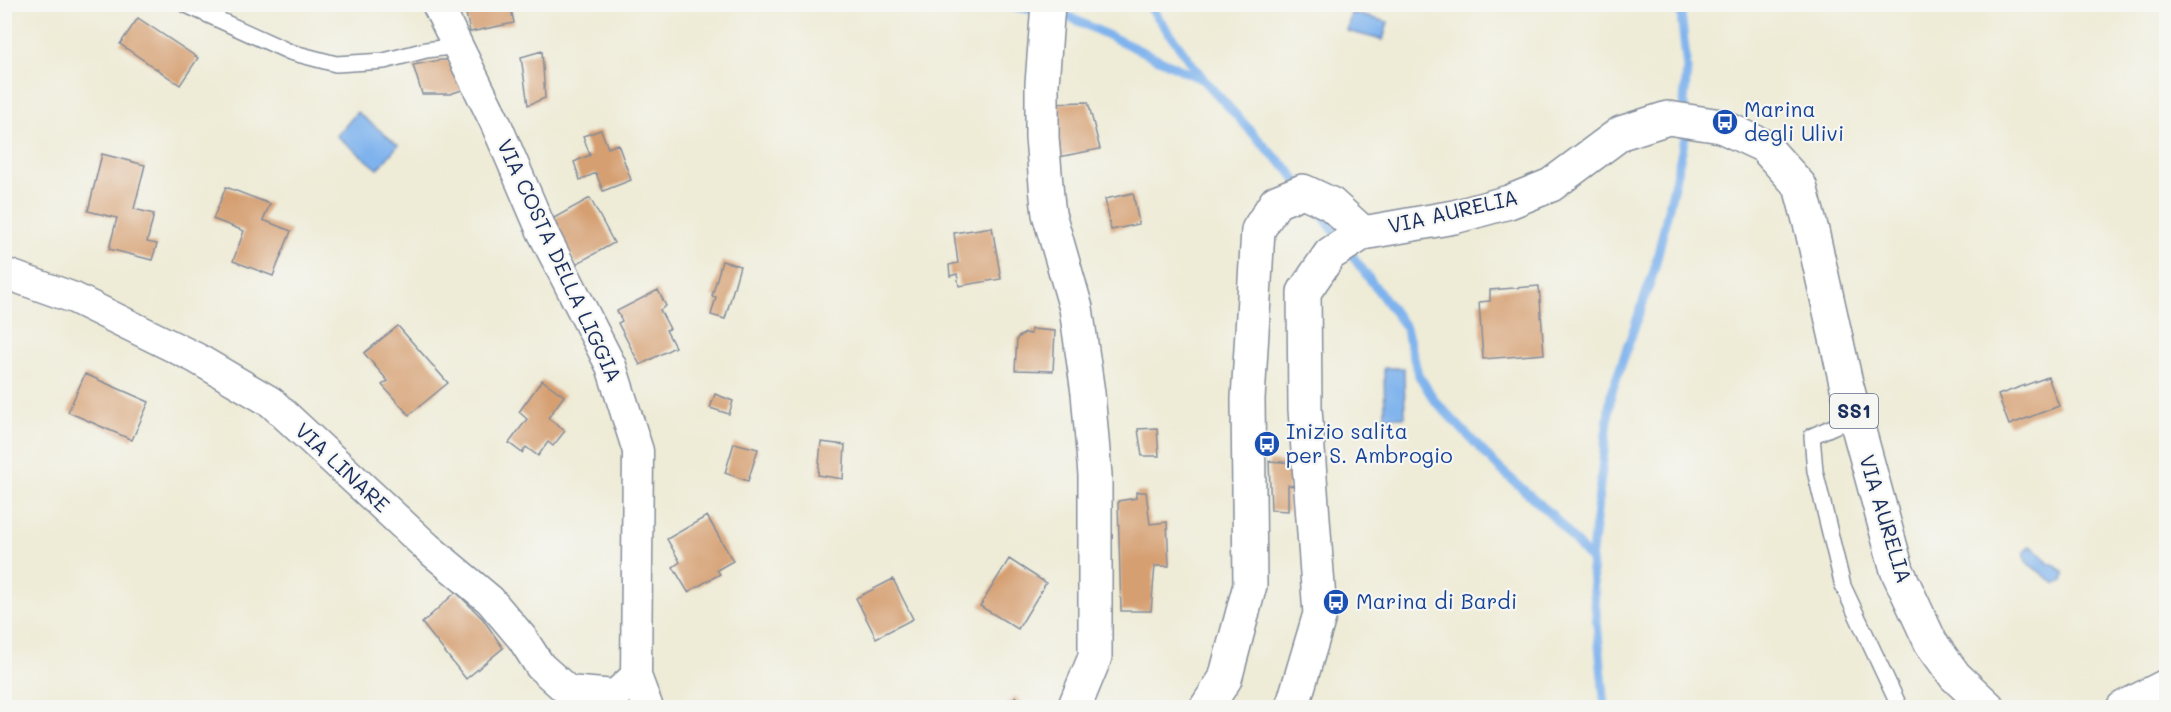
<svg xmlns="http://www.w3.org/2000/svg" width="2171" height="712" font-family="Mali,sans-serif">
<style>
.water{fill:#7fb3ed;stroke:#4d71a6;stroke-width:1.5}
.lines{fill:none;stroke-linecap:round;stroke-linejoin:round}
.stream{stroke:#7fb3ed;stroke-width:9}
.building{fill:#d59f71}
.lane-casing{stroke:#848d9a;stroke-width:18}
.street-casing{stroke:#848d9a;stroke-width:33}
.secondary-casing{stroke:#848d9a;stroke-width:36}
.primary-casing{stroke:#848d9a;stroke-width:36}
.lane{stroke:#fff;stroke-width:15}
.street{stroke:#fff;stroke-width:30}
.secondary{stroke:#fff;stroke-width:33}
.primary{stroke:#fff;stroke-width:33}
.labels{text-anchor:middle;stroke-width:4.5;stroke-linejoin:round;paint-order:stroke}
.shield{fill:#f6f6f2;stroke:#5d6b8a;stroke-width:1.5}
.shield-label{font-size:20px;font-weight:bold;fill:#1b2f5e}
.transit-label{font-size:21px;fill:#164399;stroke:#f6f6f2;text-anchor:start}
.street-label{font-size:21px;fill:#1b2f5e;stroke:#f6f6f2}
</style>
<rect width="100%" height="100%" fill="#f6f6f2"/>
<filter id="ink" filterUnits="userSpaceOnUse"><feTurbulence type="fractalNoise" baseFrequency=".0167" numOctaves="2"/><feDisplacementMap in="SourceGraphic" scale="12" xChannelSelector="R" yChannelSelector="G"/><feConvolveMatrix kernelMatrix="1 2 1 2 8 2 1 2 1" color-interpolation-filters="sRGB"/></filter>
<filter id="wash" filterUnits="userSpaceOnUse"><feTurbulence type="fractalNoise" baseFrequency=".008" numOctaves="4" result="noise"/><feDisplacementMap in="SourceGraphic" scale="24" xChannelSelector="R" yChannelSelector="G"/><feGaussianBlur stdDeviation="1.35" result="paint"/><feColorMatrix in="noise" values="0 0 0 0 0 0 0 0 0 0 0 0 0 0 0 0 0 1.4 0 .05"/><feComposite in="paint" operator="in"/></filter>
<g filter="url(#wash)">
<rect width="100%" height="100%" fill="#eeebd6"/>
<path class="water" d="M 1351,13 L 1388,22 L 1383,40 L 1347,31 Z
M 357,112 L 398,145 L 378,169 L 337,136 Z
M 1384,368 L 1404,368 L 1405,417 L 1385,417 Z
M 2030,546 L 2037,550 L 2049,564 L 2053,564 L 2064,573 L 2063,581 L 2056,584 L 2026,562 L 2024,552 Z"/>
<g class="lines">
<path class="stream" d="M 1000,4 L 1067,16 L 1201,79
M 1148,4 L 1204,80 L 1269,151 L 1289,170 L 1301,187
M 1322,215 L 1406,328 L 1418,374 L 1435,401 L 1499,468 L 1551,514 L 1591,560 L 1605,708
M 1591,560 L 1611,394 L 1654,271 L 1685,138 L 1684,103 L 1687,69 L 1680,4"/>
</g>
<g id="blocks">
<path class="building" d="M 464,4 L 510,4 L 514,23 L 470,32 Z
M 138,18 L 198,58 L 180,85 L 120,44 Z
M 542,51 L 545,98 L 528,105 L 521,57 Z
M 441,60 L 449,60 L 462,90 L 450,94 L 422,94 L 413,65 Z
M 1088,102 L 1100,149 L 1053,158 L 1049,103 Z
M 601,130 L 608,148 L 618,144 L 631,180 L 603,191 L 596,173 L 580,180 L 574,162 L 590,155 L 583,136 Z
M 102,154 L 145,165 L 134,209 L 154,214 L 147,242 L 157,244 L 152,260 L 109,249 L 117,218 L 88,211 Z
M 226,187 L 270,204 L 263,220 L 291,231 L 273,276 L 233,261 L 244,231 L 213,219 Z
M 1133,193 L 1139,224 L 1111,230 L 1105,199 Z
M 590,198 L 614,243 L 576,264 L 552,219 Z
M 992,227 L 1001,279 L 959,286 L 957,274 L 950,276 L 949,265 L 958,263 L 954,233 Z
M 722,261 L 740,266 L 725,319 L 711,315 L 716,297 L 712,296 Z
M 1539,286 L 1544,354 L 1483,359 L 1479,302 L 1490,301 L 1490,290 Z
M 658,290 L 666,306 L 660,310 L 670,329 L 666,330 L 675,347 L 640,365 L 618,323 L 622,321 L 617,311 Z
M 398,326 L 448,383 L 409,415 L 382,385 L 388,381 L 364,353 Z
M 1031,329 L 1055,331 L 1053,371 L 1015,370 L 1017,338 L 1025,333 L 1031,334 Z
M 85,374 L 149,402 L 132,440 L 68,412 Z
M 2048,377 L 2059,406 L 2009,425 L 1998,395 Z
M 542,380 L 564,396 L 548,418 L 565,431 L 553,446 L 548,442 L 538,456 L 526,447 L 522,453 L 509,443 L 527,419 L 519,412 Z
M 715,394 L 733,401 L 729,414 L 710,408 Z
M 1157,428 L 1159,456 L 1142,456 L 1138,429 Z
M 821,442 L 845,445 L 843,479 L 818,475 Z
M 734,443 L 758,449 L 748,481 L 725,473 Z
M 1269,461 L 1293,463 L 1295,486 L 1288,485 L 1288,511 L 1271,510 Z
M 1136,492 L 1146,492 L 1150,524 L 1167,522 L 1169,566 L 1155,566 L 1151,611 L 1121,611 L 1118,501 L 1136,498 Z
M 707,516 L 733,561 L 717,570 L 720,574 L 688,592 L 673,567 L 680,562 L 667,539 Z
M 1009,559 L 1046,583 L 1018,629 L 980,606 Z
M 893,579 L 913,619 L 876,638 L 856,598 Z
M 456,592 L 483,619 L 503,648 L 466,679 L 422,623 Z
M 1016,696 L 1025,708 L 1002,708 Z"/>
</g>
</g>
<g filter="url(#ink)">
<use href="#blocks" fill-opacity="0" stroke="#848d9a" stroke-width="1.5"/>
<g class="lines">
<g class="lane-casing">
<path id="lane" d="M 184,4 L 290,52 L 336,64 L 384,61 L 426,50 L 458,46
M 1855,417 L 1812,436 L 1815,471 L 1843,586 L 1900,708"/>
</g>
<g class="street-casing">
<path id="street" d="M 437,4 L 496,124 L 542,231 L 611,366 L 638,451 L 636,676 L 648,708
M 4,273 L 74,298 L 196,358 L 271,402 L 428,548 L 490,600 L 522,638 L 540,666 L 568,691 L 615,695 L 636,676"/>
</g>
<g class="secondary-casing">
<path id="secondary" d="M 1048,4 L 1042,84 L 1042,137 L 1047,197 L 1049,214 L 1076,308 L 1088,393 L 1095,475 L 1095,657 L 1074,708
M 1206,708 L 1225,679 L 1250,585 L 1248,399 L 1258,230 L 1276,202 L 1303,191 L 1331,204 L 1363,233"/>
</g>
<g class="primary-casing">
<path id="primary" d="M 1292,708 L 1320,614 L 1305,409 L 1304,292 L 1330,254 L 1363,233 L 1454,217 L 1509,202 L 1551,185 L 1621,133 L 1668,118 L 1721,126 L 1764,146 L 1800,186 L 1812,231 L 1846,383 L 1897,570 L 1931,643 L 1955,676 L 1989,708
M 2123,708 L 2166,686"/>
</g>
<use href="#lane" class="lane"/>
<use href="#street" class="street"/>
<use href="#secondary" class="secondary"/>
<use href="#primary" class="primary"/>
</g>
</g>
<defs>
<g id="bus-disc" transform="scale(1.35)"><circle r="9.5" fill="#1a4fb4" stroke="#f6f6f2"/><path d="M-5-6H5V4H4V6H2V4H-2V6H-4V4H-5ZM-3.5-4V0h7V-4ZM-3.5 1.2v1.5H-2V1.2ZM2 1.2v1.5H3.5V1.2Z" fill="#fff"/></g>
</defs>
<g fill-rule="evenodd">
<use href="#bus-disc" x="1725" y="122"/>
<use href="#bus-disc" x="1267" y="444"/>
<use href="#bus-disc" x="1336" y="602"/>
</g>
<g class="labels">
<rect class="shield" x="1830" y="394" width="48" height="34" rx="4.5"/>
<g class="shield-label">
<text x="1854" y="418">SS1</text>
</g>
<g class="transit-label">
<text x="1744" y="117">Marina<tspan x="1744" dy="24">degli Ulivi</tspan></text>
<text x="1286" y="439">Inizio salita<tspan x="1286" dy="24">per S. Ambrogio</tspan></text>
<text x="1356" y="609">Marina di Bardi</text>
</g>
<g class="street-label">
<text transform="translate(1453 212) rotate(-13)" y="7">VIA AURELIA</text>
<text transform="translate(559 261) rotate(65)" y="7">VIA COSTA DELLA LIGGIA</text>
<text transform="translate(342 468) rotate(43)" y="7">VIA LINARE</text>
<text transform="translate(1885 519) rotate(73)" y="7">VIA AURELIA</text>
</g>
</g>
<rect width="2171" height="712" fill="none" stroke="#f6f6f2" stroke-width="24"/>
</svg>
